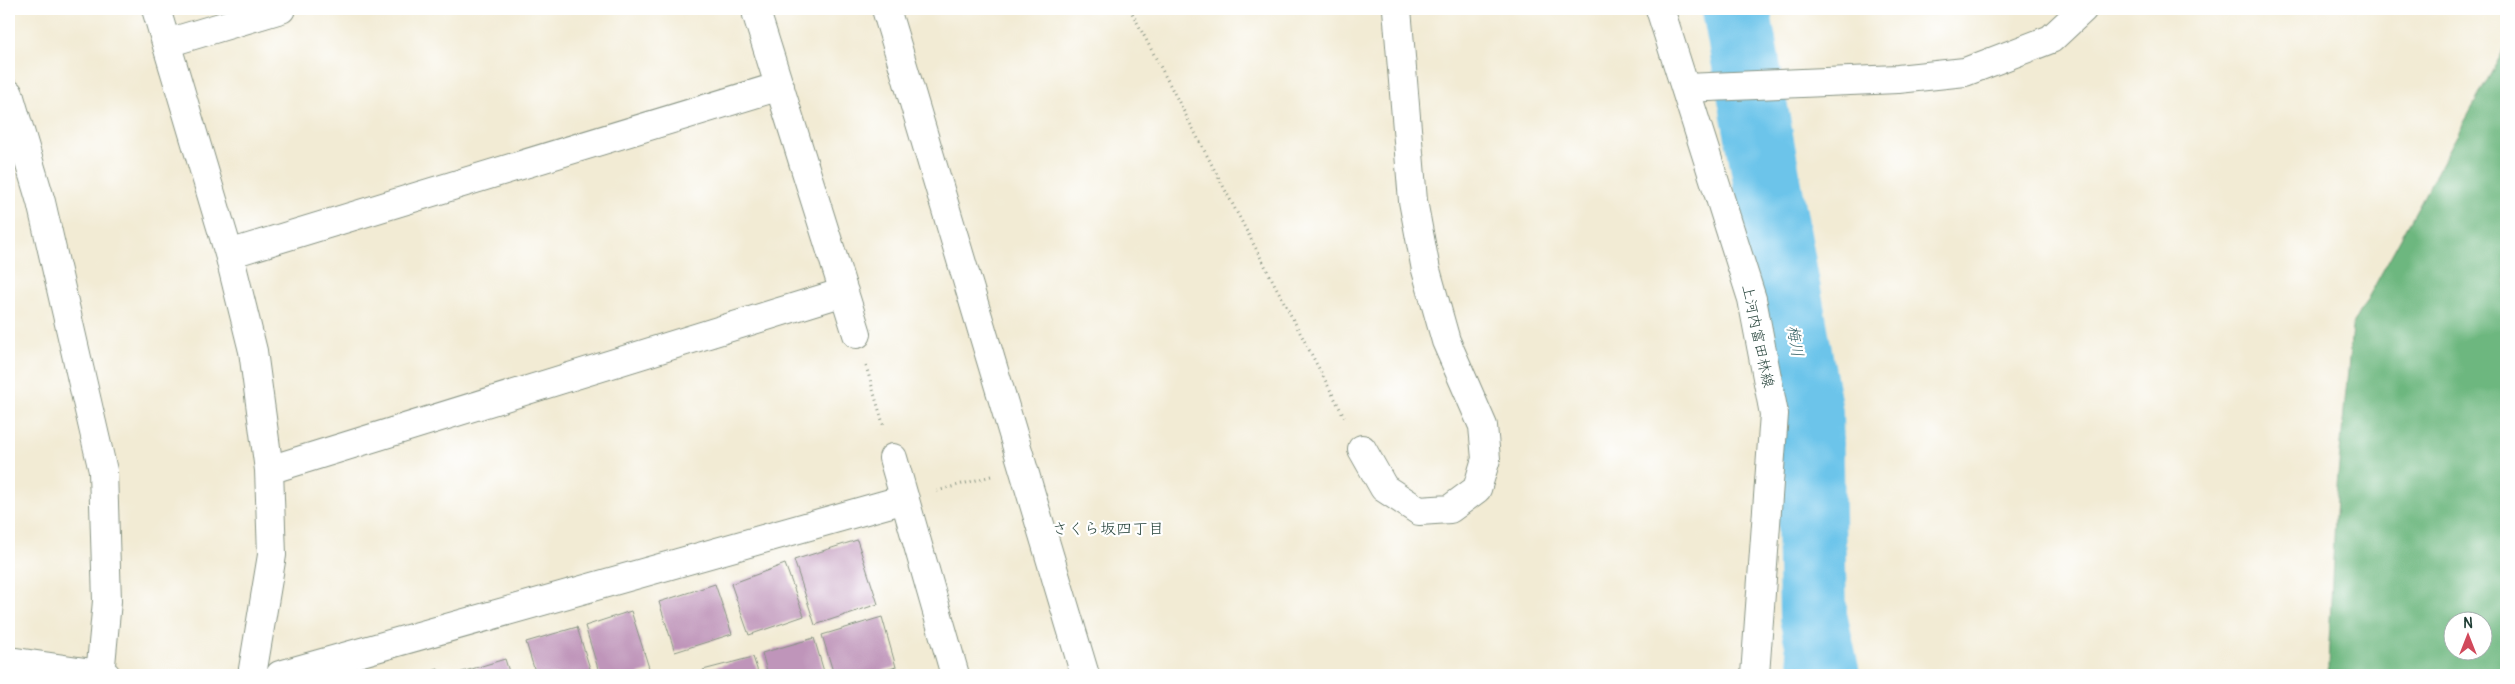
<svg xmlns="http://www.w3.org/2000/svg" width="2515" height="684" font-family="Pangolin,'Klee One',sans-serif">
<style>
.forest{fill:#6db77f;stroke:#467a5a;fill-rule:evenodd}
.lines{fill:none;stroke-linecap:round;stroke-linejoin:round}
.river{stroke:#6cc4ea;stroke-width:68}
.building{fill:#bf95ba}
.minor-casing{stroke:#889484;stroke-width:30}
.tertiary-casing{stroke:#889484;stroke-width:30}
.secondary-casing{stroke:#889484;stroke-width:30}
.path{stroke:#889484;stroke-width:3;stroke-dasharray:1 4;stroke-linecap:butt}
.minor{stroke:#fff;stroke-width:28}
.tertiary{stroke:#fff;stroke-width:28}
.secondary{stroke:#fff;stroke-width:28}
.labels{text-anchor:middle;stroke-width:4.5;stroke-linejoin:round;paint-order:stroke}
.street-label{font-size:15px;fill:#1f3d34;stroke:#fff}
.water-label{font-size:16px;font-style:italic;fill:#325f62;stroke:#fff}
.neighbourhood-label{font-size:16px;fill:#1f3d34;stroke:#fff}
</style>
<rect width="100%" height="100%" fill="#fff"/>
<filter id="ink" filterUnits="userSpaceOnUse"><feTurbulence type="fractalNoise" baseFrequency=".02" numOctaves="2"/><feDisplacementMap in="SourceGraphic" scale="10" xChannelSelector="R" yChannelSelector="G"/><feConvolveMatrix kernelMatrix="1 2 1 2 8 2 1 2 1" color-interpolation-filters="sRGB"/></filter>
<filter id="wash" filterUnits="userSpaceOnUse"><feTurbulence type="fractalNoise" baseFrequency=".0096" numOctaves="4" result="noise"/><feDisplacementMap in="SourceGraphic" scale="20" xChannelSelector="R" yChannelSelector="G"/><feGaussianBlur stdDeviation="1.12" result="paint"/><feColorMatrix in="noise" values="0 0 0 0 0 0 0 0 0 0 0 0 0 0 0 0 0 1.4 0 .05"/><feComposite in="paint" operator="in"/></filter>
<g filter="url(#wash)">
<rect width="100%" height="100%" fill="#f2ebd4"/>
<path class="forest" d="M 2506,46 L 2506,675 L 2329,675 L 2328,665 L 2336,496 L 2352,327 ZM 2452,622 L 2482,622 L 2482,652 L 2452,652 Z"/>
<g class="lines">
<path class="river" d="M 1736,9 L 1809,413 L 1813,616 L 1826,675"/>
</g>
<g id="blocks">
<path class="building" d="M 857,540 L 878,604 L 815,625 L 794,560 Z
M 785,564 L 804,616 L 749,635 L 731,584 Z
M 715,584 L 732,634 L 675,652 L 659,602 Z
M 631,611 L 650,671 L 636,675 L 600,675 L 585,626 Z
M 882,617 L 896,667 L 868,675 L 834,675 L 822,635 Z
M 577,627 L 592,675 L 536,675 L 526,642 Z
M 814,638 L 825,675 L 768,675 L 762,653 Z
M 753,657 L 759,675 L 704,675 L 703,670 Z
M 505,659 L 510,675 L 452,675 Z
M 438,669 L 440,675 L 419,675 Z"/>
</g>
</g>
<g filter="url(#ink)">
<use href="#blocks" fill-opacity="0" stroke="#889484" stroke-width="1"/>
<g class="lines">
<g class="minor-casing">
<path id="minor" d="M 156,9 L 229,254 L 253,351 L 269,470 L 272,555 L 252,675
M 757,15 L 857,334
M 167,43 L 281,9
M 9,94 L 41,202 L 103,471 L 107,601 L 100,675
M 229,254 L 780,86
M 1362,449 L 1384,488 L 1419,511 L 1450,509 L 1477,489 L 1486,459 L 1483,426 L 1446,341 L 1426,270 L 1413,201 L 1397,9
M 893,458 L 955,675
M 269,470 L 844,292
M 9,661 L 106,675
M 280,675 L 905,499"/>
</g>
<g class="tertiary-casing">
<path id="tertiary" d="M 886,9 L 1085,675
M 1686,88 L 1898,79 L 1965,72 L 2051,39 L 2083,9"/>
</g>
<g class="secondary-casing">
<path id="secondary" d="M 1660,9 L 1752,299 L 1774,414 L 1755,675"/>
</g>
<path class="path" d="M 1130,9 L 1346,420
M 866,366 L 884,427
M 937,491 L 991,476"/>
<use href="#minor" class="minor"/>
<use href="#tertiary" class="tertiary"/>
<use href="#secondary" class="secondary"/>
</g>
</g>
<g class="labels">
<g class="street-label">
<text transform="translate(1758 336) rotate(78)" y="5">上河内富田林線</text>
</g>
<g class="water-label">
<text transform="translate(1796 341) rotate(80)" y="6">梅川</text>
</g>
<g class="neighbourhood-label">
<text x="1108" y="534">さくら坂四丁目</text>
</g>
</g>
<rect width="2515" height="684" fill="none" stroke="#fff" stroke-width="30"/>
<g transform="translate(2468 636)"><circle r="24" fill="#ffffff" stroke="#a5b1ae"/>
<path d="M0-4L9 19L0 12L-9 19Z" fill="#d1495b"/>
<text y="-8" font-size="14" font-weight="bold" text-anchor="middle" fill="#1f3d34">N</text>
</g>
</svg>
